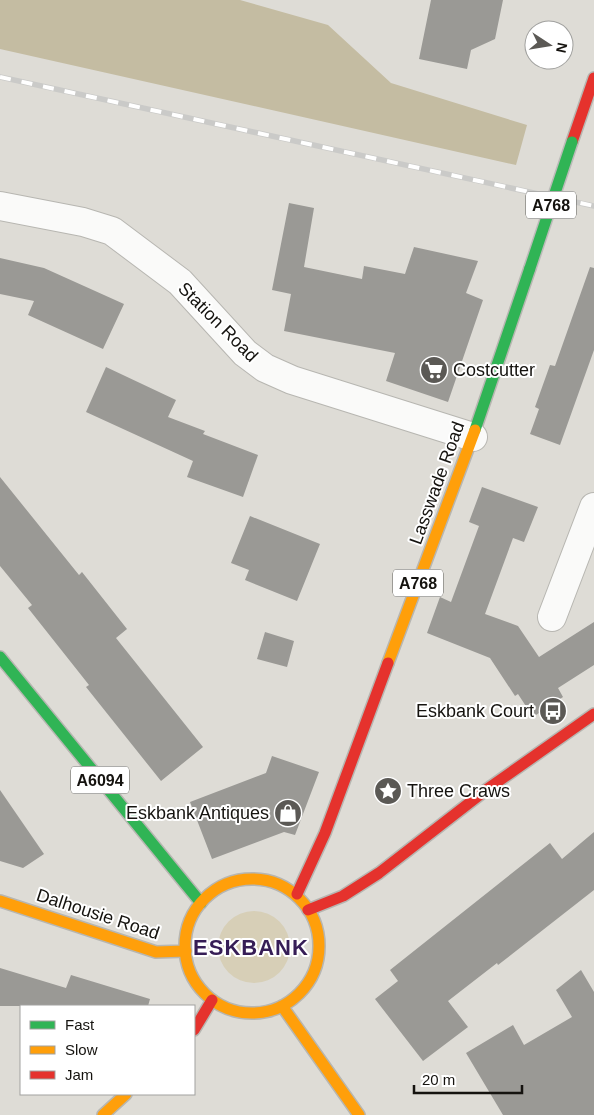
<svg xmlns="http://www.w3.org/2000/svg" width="594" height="1115" font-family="Helvetica,sans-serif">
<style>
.green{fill:#d7cfb7}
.forest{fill:#c4bca2}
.building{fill:#9a9995}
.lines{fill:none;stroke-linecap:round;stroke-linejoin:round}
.street-casing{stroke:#b7b6b1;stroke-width:30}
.fast-casing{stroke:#b7b6b1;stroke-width:14}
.slow-casing{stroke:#b7b6b1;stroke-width:14}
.jam-casing{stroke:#b7b6b1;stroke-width:14}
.street{stroke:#fafaf9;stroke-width:28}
.fast{stroke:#30b455;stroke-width:11}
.slow{stroke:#ff9f0a;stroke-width:11}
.jam{stroke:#e5322d;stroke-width:11}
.rail-casing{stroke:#cacac8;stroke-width:5.5}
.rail{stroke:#fff;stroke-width:4;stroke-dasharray:11;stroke-linecap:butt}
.fast-bridge-casing{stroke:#bbbab8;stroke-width:14;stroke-linecap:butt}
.fast-bridge{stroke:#30b455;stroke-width:11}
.labels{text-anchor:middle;stroke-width:4;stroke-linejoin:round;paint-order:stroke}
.shield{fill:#fff;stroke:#5b5a57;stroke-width:1}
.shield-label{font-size:16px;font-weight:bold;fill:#15130f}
.street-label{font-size:18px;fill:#15130f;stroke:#fff}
.poi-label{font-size:18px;fill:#15130f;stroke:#fff;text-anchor:start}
.district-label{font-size:22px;font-weight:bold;letter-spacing:1px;fill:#361d56;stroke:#fff}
</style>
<rect width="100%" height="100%" fill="#dedcd6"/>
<path class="green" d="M218 947a36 36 0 1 1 72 0a36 36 0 1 1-72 0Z"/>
<path class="forest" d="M 0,0 L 240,0 L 328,25 L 391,83 L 527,125 L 516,165 L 0,49 Z"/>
<path class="building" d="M 431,0 L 503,0 L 495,39 L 471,50 L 467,69 L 419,59 Z
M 289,203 L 314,208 L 304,267 L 362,279 L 364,266 L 405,274 L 414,247 L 478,261 L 466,293 L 483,300 L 448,402 L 386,381 L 395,353 L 284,331 L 291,294 L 272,290 Z
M 0,258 L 44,268 L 124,304 L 103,349 L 28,315 L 34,301 L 0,294 Z
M 590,267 L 594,268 L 594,350 L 560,445 L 530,434 L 539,409 L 535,407 L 550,365 L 555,366 Z
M 106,367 L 176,400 L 168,417 L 205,431 L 203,434 L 258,455 L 243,497 L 187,477 L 193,461 L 86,412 Z
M 0,477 L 79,575 L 82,572 L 127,629 L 116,638 L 203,747 L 161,781 L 86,687 L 89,685 L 28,608 L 32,605 L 0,566 Z
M 482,487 L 538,507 L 524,542 L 513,538 L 485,614 L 518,626 L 539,657 L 594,622 L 594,665 L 558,688 L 563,697 L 533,717 L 518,694 L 515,696 L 490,658 L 427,633 L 440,597 L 451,602 L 479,526 L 469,522 Z
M 250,516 L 320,544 L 297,601 L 245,580 L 249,570 L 231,563 Z
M 265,632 L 294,641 L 287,667 L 257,659 Z
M 272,756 L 319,772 L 295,835 L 284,832 L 212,859 L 190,802 L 266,773 Z
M 0,790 L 44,854 L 23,868 L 0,861 Z
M 594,832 L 594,890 L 498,965 L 497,963 L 448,1001 L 468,1027 L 423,1061 L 375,999 L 398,981 L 390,970 L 550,843 L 562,859 Z
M 0,968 L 66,988 L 71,975 L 150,999 L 148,1006 L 0,1006 Z
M 581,970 L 594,992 L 594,1115 L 503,1115 L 466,1053 L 513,1025 L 524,1045 L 572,1017 L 556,990 Z"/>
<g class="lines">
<g class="street-casing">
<path id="street" d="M 0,206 L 83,222 L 112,231 L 180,282 L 245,353 L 265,368 L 292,380 L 473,437
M 552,617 L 594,507"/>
</g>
<g class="fast-casing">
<path id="fast" d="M 475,430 L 530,268
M 0,657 L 201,903"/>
</g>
<g class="slow-casing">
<path id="slow" d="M 388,663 L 475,430
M185 946a67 67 0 1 1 134 0a67 67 0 1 1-134 0Z
M 0,901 L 156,952 L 186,951
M 282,1006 L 359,1115
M 103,1115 L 126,1094"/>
</g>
<g class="jam-casing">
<path id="jam" d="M 572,142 L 594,78
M 297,894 L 325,833 L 388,663
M 308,910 L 343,896 L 379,873 L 486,790 L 594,714
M 194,1030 L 212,1000"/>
</g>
<use href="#street" class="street"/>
<use href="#fast" class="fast"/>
<use href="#slow" class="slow"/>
<use href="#jam" class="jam"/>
<g class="rail-casing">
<path id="rail" d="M 0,77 L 594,206"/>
</g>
<use href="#rail" class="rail"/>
<g class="fast-bridge-casing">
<path id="fast-bridge" d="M 530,268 L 572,142"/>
</g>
<use href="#fast-bridge" class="fast-bridge"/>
</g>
<defs>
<g id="supermarket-disc" transform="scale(1.4375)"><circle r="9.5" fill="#5b5955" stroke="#fff"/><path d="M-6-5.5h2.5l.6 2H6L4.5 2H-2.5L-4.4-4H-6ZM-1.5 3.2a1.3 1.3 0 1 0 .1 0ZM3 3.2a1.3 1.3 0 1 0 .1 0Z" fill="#fff"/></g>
<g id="bus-disc" transform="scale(1.4375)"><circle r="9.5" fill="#5b5955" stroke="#fff"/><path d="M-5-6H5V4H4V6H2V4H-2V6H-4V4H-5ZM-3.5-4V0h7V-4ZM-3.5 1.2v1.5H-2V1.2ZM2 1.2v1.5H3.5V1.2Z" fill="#fff"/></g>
<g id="sight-disc" transform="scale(1.4375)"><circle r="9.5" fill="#5b5955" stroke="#fff"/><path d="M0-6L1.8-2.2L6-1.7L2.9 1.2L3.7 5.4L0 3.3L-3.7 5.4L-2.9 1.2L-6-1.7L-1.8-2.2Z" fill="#fff"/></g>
<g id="shop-disc" transform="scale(1.4375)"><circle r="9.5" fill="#5b5955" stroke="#fff"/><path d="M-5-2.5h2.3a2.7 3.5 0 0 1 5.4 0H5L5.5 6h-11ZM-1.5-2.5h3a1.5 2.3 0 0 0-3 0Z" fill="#fff"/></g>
</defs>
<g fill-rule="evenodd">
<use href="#supermarket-disc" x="434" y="370"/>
<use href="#bus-disc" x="553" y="711"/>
<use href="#sight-disc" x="388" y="791"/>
<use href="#shop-disc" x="288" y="813"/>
</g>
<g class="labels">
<g class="shield">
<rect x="526" y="191.5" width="50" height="27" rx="4"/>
<rect x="393" y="569.5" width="50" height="27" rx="4"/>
<rect x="71" y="766.5" width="58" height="27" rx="4"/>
</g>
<g class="shield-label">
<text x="551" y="211">A768</text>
<text x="418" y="589">A768</text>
<text x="100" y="786">A6094</text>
</g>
<g class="street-label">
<text transform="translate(218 322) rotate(45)" y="6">Station Road</text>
<text transform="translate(437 483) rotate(-70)" y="6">Lasswade Road</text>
<text transform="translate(98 914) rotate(18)" y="6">Dalhousie Road</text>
</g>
<g class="poi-label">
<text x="453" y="376">Costcutter</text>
<text x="534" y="717" text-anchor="end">Eskbank Court</text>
<text x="407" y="797">Three Craws</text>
<text x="269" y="819" text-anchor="end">Eskbank Antiques</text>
</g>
<g class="district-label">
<text x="251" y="955">ESKBANK</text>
</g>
</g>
<rect x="20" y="1005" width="175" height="90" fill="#ffffff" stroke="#a1a19f"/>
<rect x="30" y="1021" width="25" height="8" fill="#30b455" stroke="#a1a19f"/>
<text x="65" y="1030" font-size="15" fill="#15130f">Fast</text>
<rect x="30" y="1046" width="25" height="8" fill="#ff9f0a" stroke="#a1a19f"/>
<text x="65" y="1055" font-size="15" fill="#15130f">Slow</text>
<rect x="30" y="1071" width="25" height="8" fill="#e5322d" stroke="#a1a19f"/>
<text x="65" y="1080" font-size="15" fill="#15130f">Jam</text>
<g transform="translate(549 45) rotate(102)"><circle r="24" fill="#ffffff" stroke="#a1a19f"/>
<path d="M0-4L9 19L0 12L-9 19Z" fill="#5b5955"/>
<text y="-8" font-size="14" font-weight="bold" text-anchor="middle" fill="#15130f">N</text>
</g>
<path d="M414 1085v8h108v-8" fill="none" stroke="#15130f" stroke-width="2.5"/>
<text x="422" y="1085" font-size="15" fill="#15130f" stroke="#ffffff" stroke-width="4" paint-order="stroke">20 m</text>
</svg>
